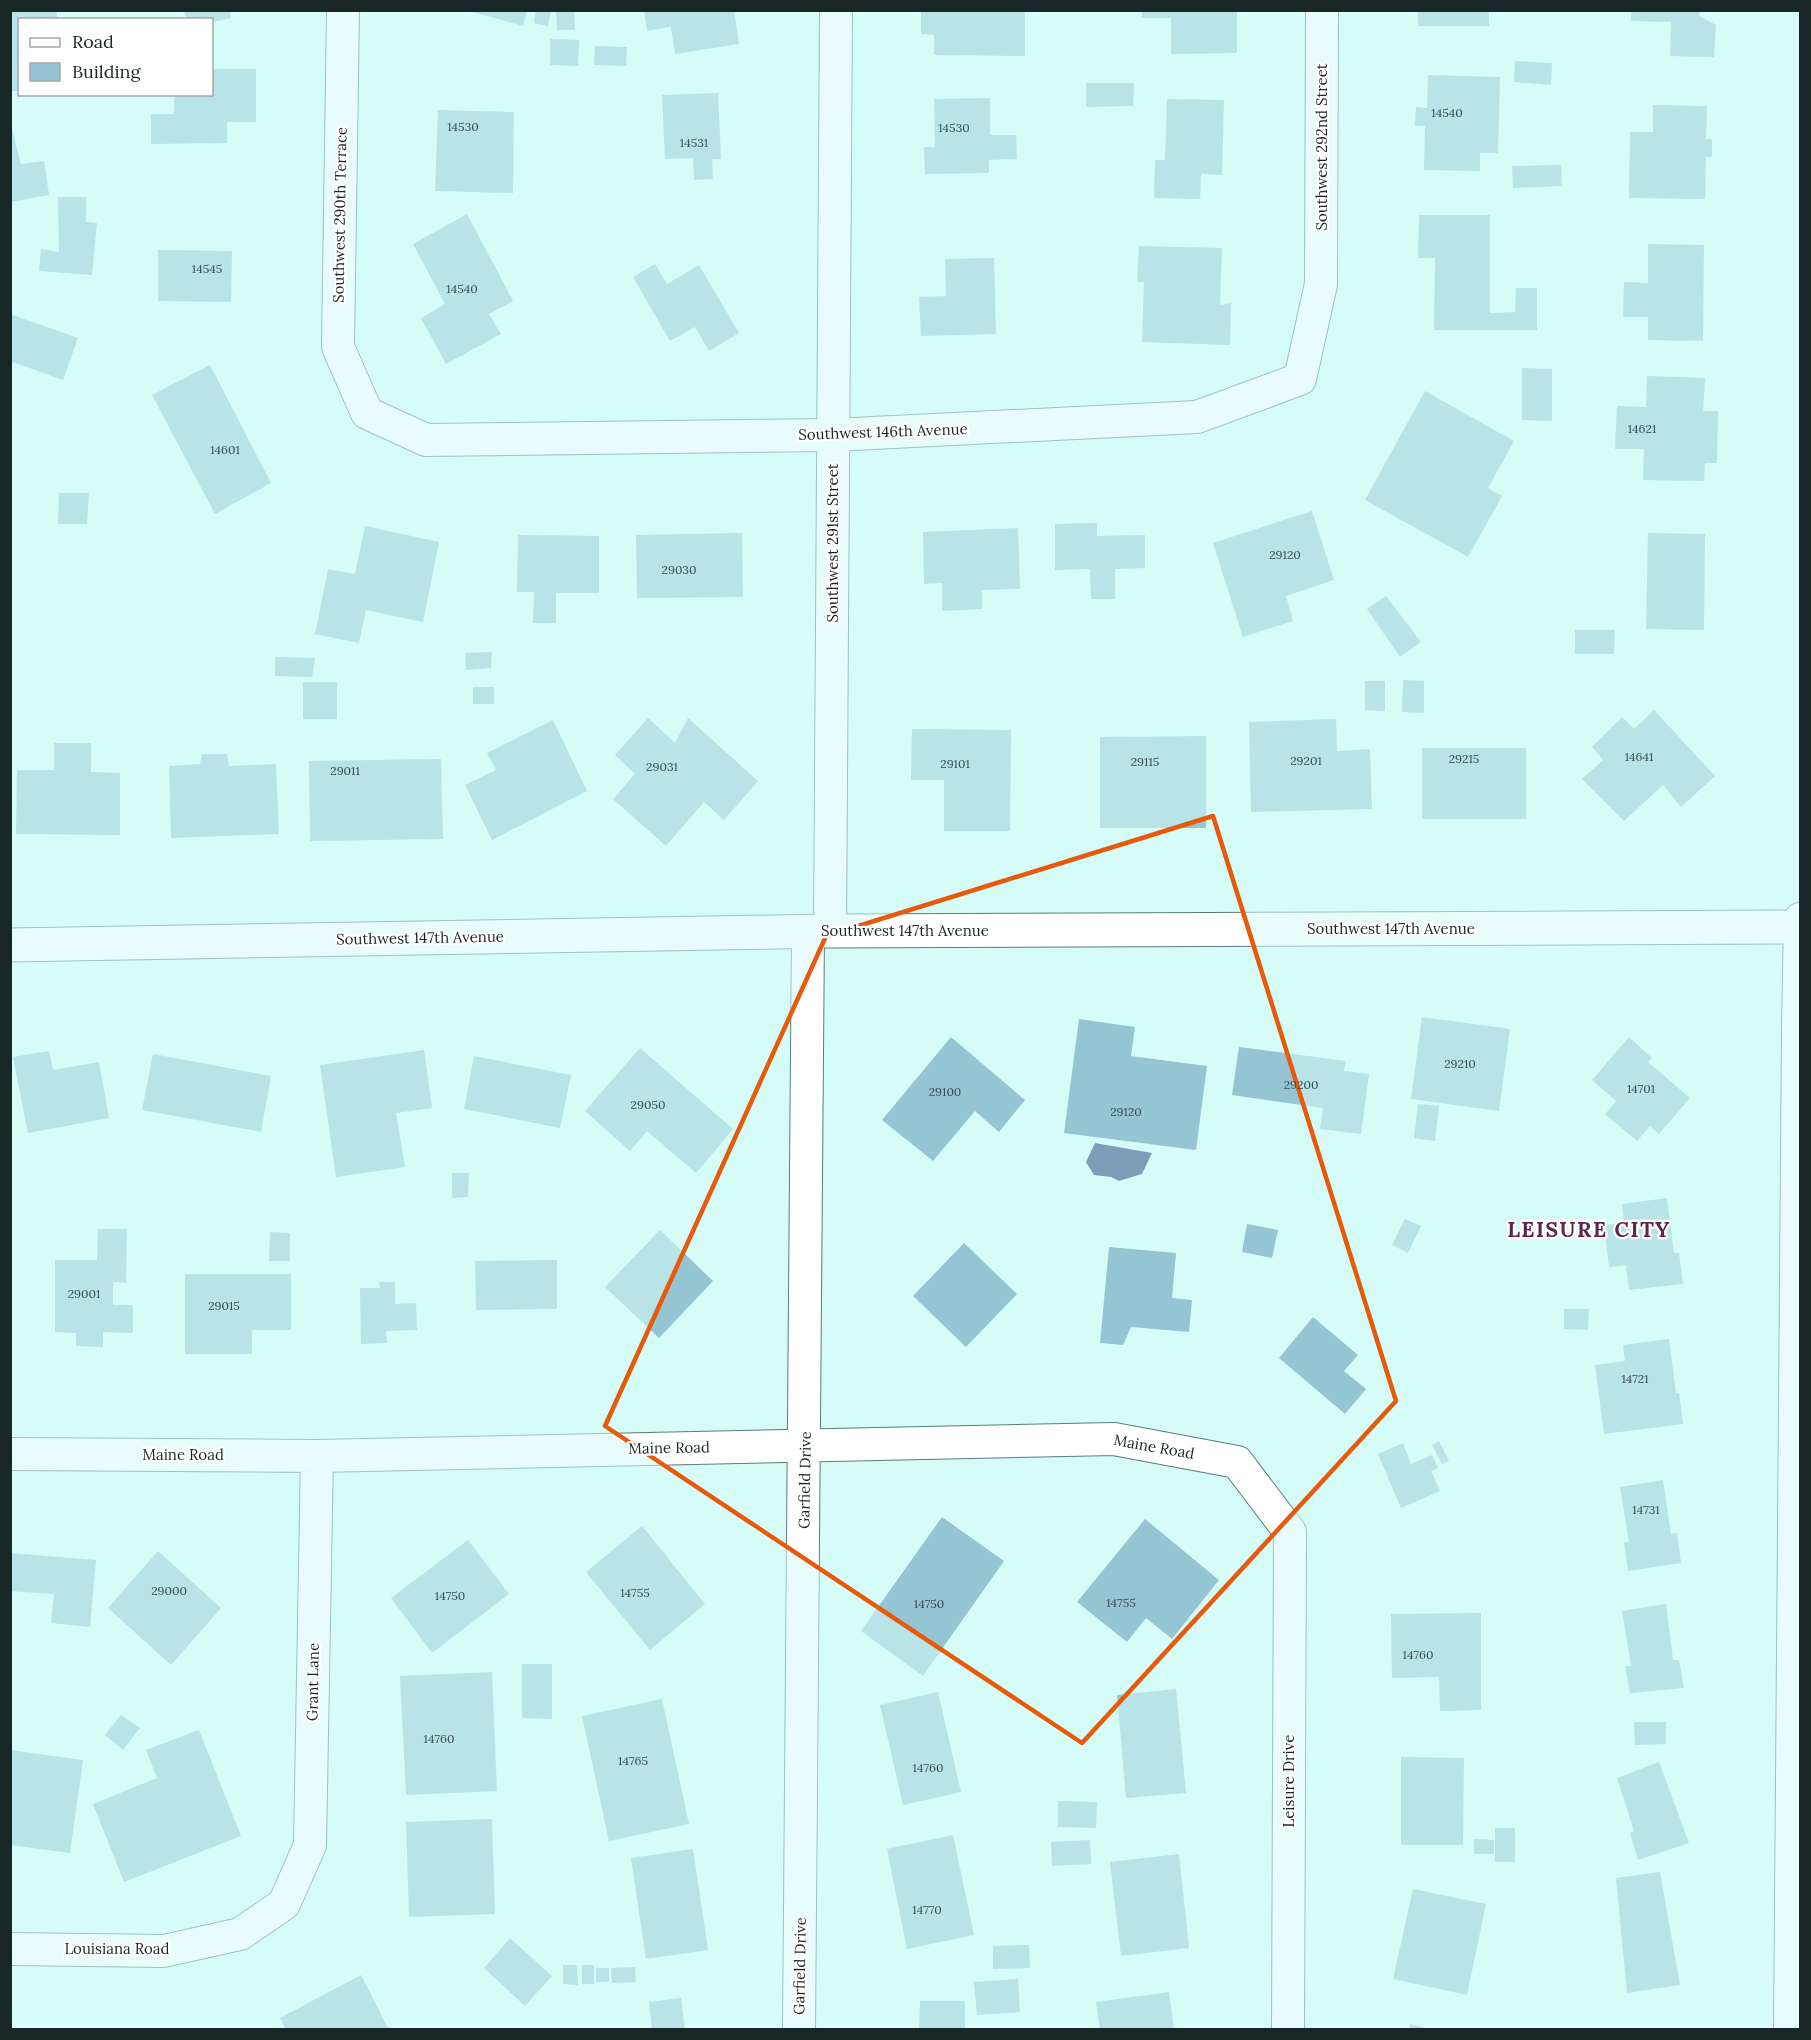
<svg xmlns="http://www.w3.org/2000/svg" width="1811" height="2040" font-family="Lora,serif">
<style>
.water{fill:#7f9cb9}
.building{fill:#95c5d3}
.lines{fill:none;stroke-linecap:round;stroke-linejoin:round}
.street-casing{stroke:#5a7d79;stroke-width:34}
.secondary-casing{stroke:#5a7d79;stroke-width:35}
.street{stroke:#fff;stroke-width:32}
.secondary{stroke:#fff;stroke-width:33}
.marked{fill:none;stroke:#e8590c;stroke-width:4.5;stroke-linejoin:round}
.labels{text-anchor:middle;stroke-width:4.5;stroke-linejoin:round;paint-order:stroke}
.number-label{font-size:12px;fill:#374e50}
.street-label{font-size:15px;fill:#182625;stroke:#fff}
.district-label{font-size:21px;font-weight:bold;letter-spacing:1.5px;fill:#5e244e;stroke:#fff}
</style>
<rect width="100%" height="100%" fill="#d5fcf7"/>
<path class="water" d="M 1095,1143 L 1152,1153 L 1142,1174 L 1119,1181 L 1111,1177 L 1094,1175 L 1086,1162 Z"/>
<path class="building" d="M 10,10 L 57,10 L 57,20 L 20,20 L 20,91 L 10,91 Z
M 184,10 L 229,10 L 231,18 L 212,22 L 212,20 L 186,20 Z
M 466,10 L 527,10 L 523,26 Z
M 536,10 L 551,10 L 548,26 L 534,23 Z
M 644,10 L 734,10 L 739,44 L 675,54 L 671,27 L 647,31 Z
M 921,10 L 1025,10 L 1025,56 L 934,55 L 934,35 L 921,34 Z
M 1142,10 L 1237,10 L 1237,53 L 1171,54 L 1171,18 L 1142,18 Z
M 1418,10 L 1489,10 L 1489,26 L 1418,26 Z
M 1631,10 L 1700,10 L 1699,16 L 1716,25 L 1714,57 L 1670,56 L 1671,22 L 1631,21 Z
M 556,11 L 574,11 L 575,30 L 557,30 Z
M 550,39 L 579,40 L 578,66 L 550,65 Z
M 595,46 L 627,47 L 626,66 L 594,65 Z
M 1515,61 L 1552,63 L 1551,85 L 1514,82 Z
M 212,69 L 256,69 L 256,122 L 227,122 L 227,143 L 151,144 L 151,114 L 174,114 L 174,94 L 212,94 Z
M 1428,75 L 1500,77 L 1498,153 L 1480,153 L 1480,171 L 1424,170 L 1425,126 L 1415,126 L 1416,107 L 1427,108 Z
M 1086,83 L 1134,83 L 1133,106 L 1086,107 Z
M 718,93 L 721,159 L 712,159 L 713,179 L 694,180 L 693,158 L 665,159 L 662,95 Z
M 990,98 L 990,135 L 1016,135 L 1017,159 L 989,160 L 989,173 L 925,174 L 924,147 L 935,147 L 934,99 Z
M 1167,99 L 1224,100 L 1222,175 L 1201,174 L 1200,199 L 1154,198 L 1155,160 L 1165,160 Z
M 1653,105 L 1707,106 L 1706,139 L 1712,139 L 1712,157 L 1706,157 L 1705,199 L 1629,198 L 1630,132 L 1653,132 Z
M 438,110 L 514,112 L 513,193 L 435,191 Z
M 10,122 L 21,164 L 44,161 L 49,195 L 10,202 Z
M 1561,165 L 1562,186 L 1513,188 L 1512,166 Z
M 58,197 L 86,197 L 86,222 L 97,223 L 92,275 L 39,271 L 41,249 L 59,252 Z
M 467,214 L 513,301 L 489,314 L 501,334 L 446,364 L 421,318 L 445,304 L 413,244 Z
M 1419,215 L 1490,215 L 1490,313 L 1515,312 L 1516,288 L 1537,288 L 1537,330 L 1434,330 L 1435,258 L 1418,258 Z
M 1648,244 L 1704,245 L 1703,341 L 1648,340 L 1648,317 L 1623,317 L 1624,282 L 1648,283 Z
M 1139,246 L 1222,248 L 1220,305 L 1231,303 L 1230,345 L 1142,342 L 1144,282 L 1137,282 Z
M 158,250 L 232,251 L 231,302 L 158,301 Z
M 994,258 L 996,334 L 921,336 L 919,297 L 946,296 L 945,259 Z
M 655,264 L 667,284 L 699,265 L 739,333 L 709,351 L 695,327 L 670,341 L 633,277 Z
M 10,314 L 78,338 L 63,380 L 10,361 Z
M 210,365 L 271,483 L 215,514 L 152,395 Z
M 1522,368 L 1552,369 L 1552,421 L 1522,420 Z
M 1647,376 L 1705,378 L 1703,411 L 1718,411 L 1717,463 L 1705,463 L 1704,481 L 1643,480 L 1644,449 L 1615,449 L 1617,406 L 1646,407 Z
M 1425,391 L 1514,441 L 1488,488 L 1502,496 L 1468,557 L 1365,500 Z
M 59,493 L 89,493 L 87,524 L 58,524 Z
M 1312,511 L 1334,580 L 1286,596 L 1293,621 L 1243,637 L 1213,543 Z
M 1097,523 L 1097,536 L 1145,535 L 1145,568 L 1115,569 L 1115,599 L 1091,599 L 1090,569 L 1055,570 L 1055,524 Z
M 365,526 L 439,542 L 423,622 L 366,610 L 359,643 L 315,634 L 328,569 L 355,574 Z
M 1018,528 L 1020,589 L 982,590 L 982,609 L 942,611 L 942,583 L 924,584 L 923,532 Z
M 742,533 L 743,597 L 637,598 L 636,535 Z
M 1648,533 L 1705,534 L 1704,630 L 1646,629 Z
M 518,535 L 599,536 L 599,593 L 556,593 L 556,623 L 533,623 L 534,592 L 517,592 Z
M 1386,596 L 1421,642 L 1400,657 L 1367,609 Z
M 1575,630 L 1615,630 L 1614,654 L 1575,654 Z
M 492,652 L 491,668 L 466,670 L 465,653 Z
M 275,657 L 315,658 L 312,677 L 275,676 Z
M 1403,680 L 1424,681 L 1424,713 L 1402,712 Z
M 1365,681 L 1385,681 L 1385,711 L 1365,710 Z
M 303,682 L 337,682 L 337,719 L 303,719 Z
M 473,687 L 494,687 L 494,704 L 473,704 Z
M 1654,710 L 1715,776 L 1681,807 L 1663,785 L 1624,821 L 1582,779 L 1603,760 L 1592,747 L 1622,717 L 1634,729 Z
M 648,718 L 675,743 L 688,718 L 758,781 L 724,820 L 704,802 L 666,846 L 613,799 L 635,774 L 615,755 Z
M 1336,719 L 1337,751 L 1370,749 L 1372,809 L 1251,812 L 1249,722 Z
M 553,720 L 587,791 L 492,840 L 465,785 L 496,770 L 487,753 Z
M 912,729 L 1011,730 L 1010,831 L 944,831 L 944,780 L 911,780 Z
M 1206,736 L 1206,828 L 1100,828 L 1100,737 Z
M 54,743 L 91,743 L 91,772 L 120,773 L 120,835 L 16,834 L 17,770 L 54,770 Z
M 1422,748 L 1526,748 L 1526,819 L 1422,819 Z
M 202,754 L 227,754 L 229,766 L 276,764 L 279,834 L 171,838 L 169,766 L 200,764 Z
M 441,759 L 443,839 L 310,841 L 309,761 Z
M 1422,1017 L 1510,1029 L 1499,1111 L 1411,1099 Z
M 1079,1019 L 1135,1027 L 1131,1056 L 1207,1066 L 1196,1150 L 1064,1133 Z
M 951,1037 L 1025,1100 L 999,1132 L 975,1111 L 933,1161 L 882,1120 Z
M 1629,1037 L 1652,1058 L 1648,1062 L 1690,1098 L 1659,1134 L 1650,1126 L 1637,1141 L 1605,1114 L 1616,1101 L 1592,1080 Z
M 1239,1047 L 1346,1061 L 1344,1071 L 1369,1074 L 1361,1134 L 1320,1129 L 1323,1108 L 1232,1095 Z
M 640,1048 L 733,1129 L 696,1173 L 647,1131 L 630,1151 L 585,1111 Z
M 424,1050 L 432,1108 L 396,1113 L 405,1167 L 336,1177 L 320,1065 Z
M 49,1051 L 53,1070 L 99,1062 L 109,1118 L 28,1133 L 13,1057 Z
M 153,1054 L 271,1076 L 261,1132 L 142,1110 Z
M 474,1056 L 571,1075 L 560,1128 L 464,1109 Z
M 1418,1104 L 1439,1106 L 1435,1141 L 1414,1138 Z
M 452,1173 L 469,1173 L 468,1197 L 452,1198 Z
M 1667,1198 L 1674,1253 L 1679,1253 L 1683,1284 L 1629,1290 L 1626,1265 L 1609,1267 L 1604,1225 L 1624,1223 L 1622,1204 Z
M 1405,1219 L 1421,1226 L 1408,1253 L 1392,1245 Z
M 1247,1224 L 1278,1230 L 1272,1258 L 1242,1252 Z
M 98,1229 L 127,1229 L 126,1283 L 113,1282 L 113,1305 L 133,1305 L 133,1333 L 103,1332 L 103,1347 L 76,1346 L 76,1333 L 55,1332 L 55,1260 L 97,1260 Z
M 660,1230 L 713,1281 L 659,1338 L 605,1287 Z
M 270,1232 L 290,1233 L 290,1261 L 269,1261 Z
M 964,1243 L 1017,1294 L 966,1347 L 913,1296 Z
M 1109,1247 L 1176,1253 L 1172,1298 L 1192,1300 L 1189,1332 L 1131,1327 L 1123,1345 L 1100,1343 Z
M 557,1260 L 557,1309 L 476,1310 L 475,1261 Z
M 185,1274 L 291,1274 L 291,1330 L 252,1330 L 252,1354 L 185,1354 Z
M 379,1282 L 395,1282 L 395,1304 L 416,1303 L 417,1330 L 386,1331 L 387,1343 L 361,1344 L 360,1288 L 380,1288 Z
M 1564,1309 L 1589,1309 L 1588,1330 L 1564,1329 Z
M 1313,1317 L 1358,1355 L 1344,1371 L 1366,1389 L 1345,1414 L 1279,1358 Z
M 1669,1339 L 1676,1393 L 1679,1393 L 1683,1424 L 1604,1434 L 1595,1365 L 1625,1361 L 1623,1345 Z
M 1439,1441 L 1449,1461 L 1442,1464 L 1432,1445 Z
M 1403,1443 L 1411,1464 L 1432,1455 L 1438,1468 L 1431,1471 L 1440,1491 L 1401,1508 L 1378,1454 Z
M 1663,1480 L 1671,1534 L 1677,1533 L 1681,1563 L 1628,1571 L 1624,1542 L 1629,1542 L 1620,1487 Z
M 942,1517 L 1004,1561 L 923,1676 L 861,1631 Z
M 1145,1519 L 1219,1580 L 1172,1639 L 1146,1618 L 1127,1642 L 1077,1602 Z
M 642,1526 L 705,1604 L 650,1650 L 586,1572 Z
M 468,1540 L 509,1594 L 432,1653 L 391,1598 Z
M 158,1551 L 221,1608 L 171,1665 L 108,1608 Z
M 10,1553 L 96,1560 L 90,1627 L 51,1623 L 54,1594 L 10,1591 Z
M 1666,1604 L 1673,1660 L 1679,1660 L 1684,1688 L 1630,1693 L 1625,1666 L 1631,1666 L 1622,1611 Z
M 1481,1613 L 1481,1710 L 1440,1711 L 1439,1677 L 1392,1678 L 1391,1614 Z
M 522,1664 L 552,1664 L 552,1719 L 522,1718 Z
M 492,1672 L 497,1791 L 406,1795 L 400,1676 Z
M 1176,1689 L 1186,1793 L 1126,1798 L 1117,1695 Z
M 938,1692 L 961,1792 L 903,1805 L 880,1705 Z
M 662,1699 L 689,1824 L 609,1841 L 582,1716 Z
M 121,1715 L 140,1728 L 123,1750 L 105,1735 Z
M 1634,1722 L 1666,1722 L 1666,1744 L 1635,1745 Z
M 199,1730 L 241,1836 L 124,1882 L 93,1804 L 157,1778 L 146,1750 Z
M 10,1750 L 83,1760 L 70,1853 L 10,1845 Z
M 1401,1757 L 1464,1758 L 1463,1845 L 1401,1845 Z
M 1659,1762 L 1689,1843 L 1638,1860 L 1630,1833 L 1634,1831 L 1617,1778 Z
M 1058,1801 L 1097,1802 L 1096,1828 L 1058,1827 Z
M 492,1819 L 495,1914 L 409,1917 L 406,1822 Z
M 1495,1828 L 1515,1828 L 1515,1862 L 1495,1862 Z
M 953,1835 L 974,1935 L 907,1949 L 887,1849 Z
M 1474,1839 L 1494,1840 L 1494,1854 L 1474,1854 Z
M 1090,1840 L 1091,1864 L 1052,1866 L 1051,1842 Z
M 693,1849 L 708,1950 L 646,1959 L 631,1858 Z
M 1179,1854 L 1189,1948 L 1121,1956 L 1110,1862 Z
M 1660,1872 L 1680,1985 L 1627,1993 L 1616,1878 Z
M 1413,1889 L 1486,1904 L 1467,1995 L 1393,1979 Z
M 510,1938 L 552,1976 L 525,2006 L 484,1968 Z
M 1029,1945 L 1030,1968 L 993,1969 L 993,1946 Z
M 563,1965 L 577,1965 L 578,1985 L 563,1984 Z
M 582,1965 L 594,1965 L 594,1984 L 582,1984 Z
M 635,1967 L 636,1982 L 612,1983 L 611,1968 Z
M 596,1968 L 609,1968 L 609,1982 L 596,1982 Z
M 361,1975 L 389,2030 L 286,2030 L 280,2018 Z
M 1018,1979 L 1020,2012 L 977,2015 L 974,1982 Z
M 1169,1992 L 1174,2030 L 1100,2030 L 1096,2002 Z
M 681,1998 L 685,2030 L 652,2030 L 649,2002 Z
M 920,2001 L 965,2001 L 965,2030 L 919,2030 Z
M 1410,2024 L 1428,2029 L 1428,2030 L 1409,2030 Z"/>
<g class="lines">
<g class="street-casing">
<path id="street" d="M 343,10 L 338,347 L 367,413 L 426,440 L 833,435 L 1197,417 L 1300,379 L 1321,284 L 1322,10
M 830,931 L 836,10
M 10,1454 L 317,1456 L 1114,1439 L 1237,1462 L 1290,1532 L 1288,2030
M 10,1949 L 164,1951 L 240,1934 L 284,1904 L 310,1845 L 317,1456
M 799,2030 L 808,931
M 1790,2030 L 1798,1031 L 1800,919"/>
</g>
<g class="secondary-casing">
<path id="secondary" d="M 10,945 L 830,931 L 1800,927"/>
</g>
<use href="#street" class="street"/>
<use href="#secondary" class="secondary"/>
</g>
<path d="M0 0H1811V2040H0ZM 1213,816 L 1396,1401 L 1082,1743 L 605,1426 L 826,936 Z" fill="#d5fcf7" fill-opacity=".55" fill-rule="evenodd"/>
<path class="marked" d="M 1213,816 L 1396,1401 L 1082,1743 L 605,1426 L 826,936 Z"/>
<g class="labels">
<g class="number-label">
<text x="1447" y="117">14540</text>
<text x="463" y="131">14530</text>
<text x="954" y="132">14530</text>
<text x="694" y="147">14531</text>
<text x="207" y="273">14545</text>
<text x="462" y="293">14540</text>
<text x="1642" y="433">14621</text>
<text x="225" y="454">14601</text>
<text x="1285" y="559">29120</text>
<text x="679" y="574">29030</text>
<text x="1639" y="761">14641</text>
<text x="1464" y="763">29215</text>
<text x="1306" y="765">29201</text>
<text x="1145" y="766">29115</text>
<text x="955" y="768">29101</text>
<text x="662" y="771">29031</text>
<text x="345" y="775">29011</text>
<text x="1460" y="1068">29210</text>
<text x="1301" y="1089">29200</text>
<text x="1641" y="1093">14701</text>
<text x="945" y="1096">29100</text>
<text x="648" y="1109">29050</text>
<text x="1126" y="1116">29120</text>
<text x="84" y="1298">29001</text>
<text x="224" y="1310">29015</text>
<text x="1635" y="1383">14721</text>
<text x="1646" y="1514">14731</text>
<text x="169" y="1595">29000</text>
<text x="635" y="1597">14755</text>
<text x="450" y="1600">14750</text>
<text x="1121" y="1607">14755</text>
<text x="929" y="1608">14750</text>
<text x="1418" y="1659">14760</text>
<text x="439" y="1743">14760</text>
<text x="633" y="1765">14765</text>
<text x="928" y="1772">14760</text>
<text x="927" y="1914">14770</text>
</g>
<g class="street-label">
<text transform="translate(1322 147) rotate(-90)" y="5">Southwest 292nd Street</text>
<text transform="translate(340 215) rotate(-89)" y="5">Southwest 290th Terrace</text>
<text transform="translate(883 432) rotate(-2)" y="5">Southwest 146th Avenue</text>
<text transform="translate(833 543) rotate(-90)" y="5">Southwest 291st Street</text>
<text x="1391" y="934">Southwest 147th Avenue</text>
<text x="905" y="936">Southwest 147th Avenue</text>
<text transform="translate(420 938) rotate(-1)" y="5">Southwest 147th Avenue</text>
<text transform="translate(1154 1447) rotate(10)" y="5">Maine Road</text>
<text transform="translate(669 1448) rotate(-1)" y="5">Maine Road</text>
<text x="183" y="1460">Maine Road</text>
<text transform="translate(805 1480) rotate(-89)" y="5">Garfield Drive</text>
<text transform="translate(313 1682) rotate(-89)" y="5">Grant Lane</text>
<text transform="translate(1289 1781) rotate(-90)" y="5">Leisure Drive</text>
<text x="117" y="1954">Louisiana Road</text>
<text transform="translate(800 1966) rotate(-89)" y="5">Garfield Drive</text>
</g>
<g class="district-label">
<text x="1589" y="1237">LEISURE CITY</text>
</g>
</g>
<rect width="1811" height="2040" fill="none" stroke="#182625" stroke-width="24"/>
<rect x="18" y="18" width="195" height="78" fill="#ffffff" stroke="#a3a8a8" stroke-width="1.5"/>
<rect x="30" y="38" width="30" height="9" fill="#ffffff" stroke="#a3a8a8" stroke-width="1.5"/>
<text x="72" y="48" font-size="18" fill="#182625">Road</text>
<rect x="30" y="63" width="30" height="18" fill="#95c5d3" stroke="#a3a8a8" stroke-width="1.5"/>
<text x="72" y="78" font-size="18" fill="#182625">Building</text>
</svg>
